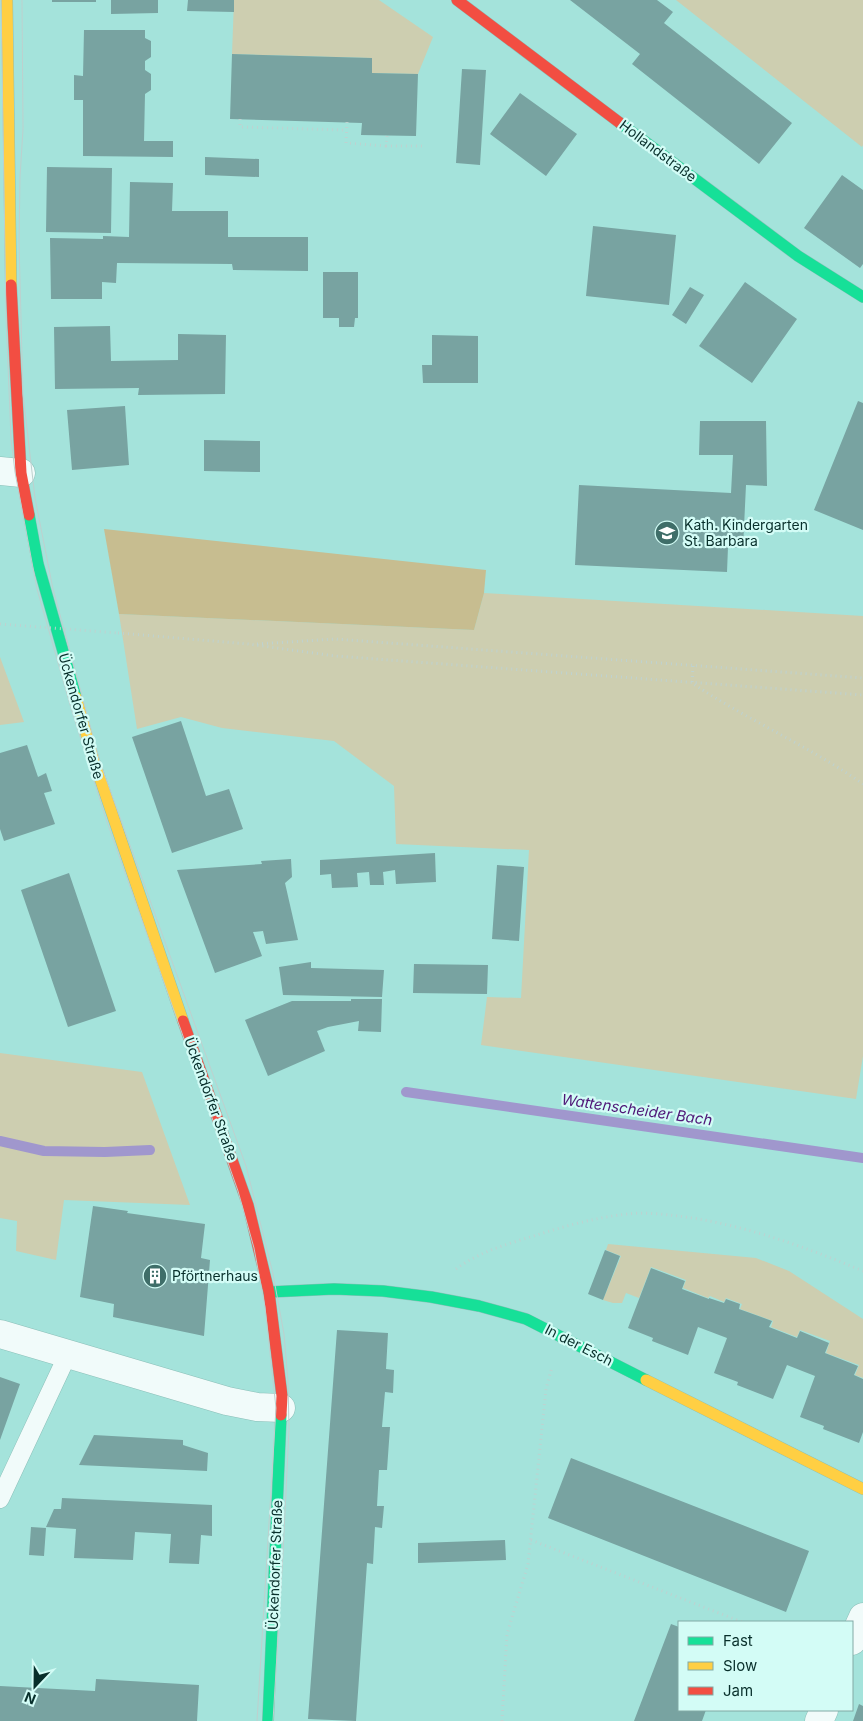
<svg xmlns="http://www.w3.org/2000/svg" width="863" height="1721" font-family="Inter,sans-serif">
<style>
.green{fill:#cdceb0}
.forest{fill:#c7bd90}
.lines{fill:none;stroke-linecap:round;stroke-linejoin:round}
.stream{stroke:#a097cd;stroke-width:10}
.building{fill:#78a3a1}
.lane-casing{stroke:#8bbfb8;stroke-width:19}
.street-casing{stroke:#8bbfb8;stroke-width:29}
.fast-casing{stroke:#8bbfb8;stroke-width:12}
.slow-casing{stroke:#8bbfb8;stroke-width:12}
.jam-casing{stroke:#8bbfb8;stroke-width:12}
.path{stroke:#bed2d0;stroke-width:3;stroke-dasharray:1 4;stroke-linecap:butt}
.lane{stroke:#f1fbfa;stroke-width:18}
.street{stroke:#f1fbfa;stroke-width:28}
.fast{stroke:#16e098;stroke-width:11}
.slow{stroke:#ffcf43;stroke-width:11}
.jam{stroke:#f24e42;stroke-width:11}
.tram{stroke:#bed0ce;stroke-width:1}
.path-bridge{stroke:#bed2d0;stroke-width:3;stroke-dasharray:1 4;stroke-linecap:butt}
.labels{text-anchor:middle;stroke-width:4.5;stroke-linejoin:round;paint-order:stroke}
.street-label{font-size:14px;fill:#082f2b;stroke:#d3fcf6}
.poi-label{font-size:14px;fill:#082f2b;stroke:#d3fcf6;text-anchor:start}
.water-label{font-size:15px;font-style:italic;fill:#4e1677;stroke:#d3fcf6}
</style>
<rect width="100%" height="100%" fill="#a4e3db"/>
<path class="green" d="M 234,0 L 379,0 L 433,37 L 418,74 L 372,73 L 372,58 L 232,54 Z
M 676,0 L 863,0 L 863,145 L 862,147 Z
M 484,593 L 863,616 L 863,1056 L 856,1099 L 481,1045 L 487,997 L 521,998 L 529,850 L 396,844 L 394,786 L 334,741 L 222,728 L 181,717 L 137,729 L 119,614 L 474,630 Z
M 0,657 L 24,722 L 0,725 Z
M 0,1053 L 142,1072 L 190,1205 L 64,1200 L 56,1260 L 16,1251 L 17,1221 L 0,1218 Z
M 608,1244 L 756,1258 L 789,1271 L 863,1319 L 863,1378 L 855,1375 L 859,1365 L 826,1353 L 830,1341 L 800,1330 L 797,1337 L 771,1327 L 773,1321 L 740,1309 L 742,1304 L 726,1298 L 724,1302 L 710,1296 L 708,1298 L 683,1288 L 686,1280 L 651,1267 L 639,1298 L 626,1293 L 622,1303 L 613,1303 L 603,1300 L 621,1256 L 606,1250 Z"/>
<path class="forest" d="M 104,529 L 486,570 L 484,593 L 474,630 L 119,614 Z"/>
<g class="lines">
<path class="stream" d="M 406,1092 L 863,1158
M 0,1141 L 44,1151 L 105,1152 L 150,1150"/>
</g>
<path class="building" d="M 52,0 L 96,0 L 96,2 L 52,2 Z
M 111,0 L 158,0 L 158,13 L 111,14 Z
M 188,0 L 234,0 L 234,12 L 187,11 Z
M 570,0 L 657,0 L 673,12 L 664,23 L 792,123 L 759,164 L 632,64 L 640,54 Z
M 84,30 L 145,30 L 145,38 L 151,41 L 151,57 L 145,61 L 145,70 L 151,74 L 151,90 L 145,94 L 144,141 L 173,141 L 173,157 L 83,156 L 83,100 L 74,100 L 74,75 L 83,76 Z
M 232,54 L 372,58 L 372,73 L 418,74 L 416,136 L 361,135 L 362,123 L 230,119 Z
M 462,69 L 486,70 L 480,165 L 456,163 Z
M 520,93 L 577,134 L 546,176 L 490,134 Z
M 205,157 L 259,159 L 259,177 L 205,175 Z
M 47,167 L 112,168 L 111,233 L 46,232 Z
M 842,175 L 863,190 L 863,264 L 860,268 L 804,228 Z
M 130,182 L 173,183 L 172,211 L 228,211 L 228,237 L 308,237 L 308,271 L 233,270 L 232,264 L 117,263 L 116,283 L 102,282 L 102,299 L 51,299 L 50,238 L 103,239 L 103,236 L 129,237 Z
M 593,226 L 676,235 L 669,305 L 586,296 Z
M 323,272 L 358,272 L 358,318 L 355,318 L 354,327 L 339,327 L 339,318 L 323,318 Z
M 745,282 L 797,319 L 752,383 L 699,346 Z
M 690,287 L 704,295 L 686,324 L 672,315 Z
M 110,326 L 111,361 L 178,360 L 178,334 L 226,335 L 225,394 L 138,395 L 139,388 L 55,389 L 54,327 Z
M 432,335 L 478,336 L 478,383 L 423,383 L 422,365 L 432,365 Z
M 858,401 L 863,403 L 863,530 L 814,510 Z
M 125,406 L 129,465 L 72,470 L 67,410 Z
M 700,421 L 766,421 L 767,486 L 746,485 L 743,548 L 728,547 L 727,572 L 575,565 L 579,485 L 731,493 L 733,455 L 699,455 Z
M 204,440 L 260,441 L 260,472 L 204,471 Z
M 181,721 L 206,796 L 229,789 L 243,829 L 172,853 L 132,737 Z
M 27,745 L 38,777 L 46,773 L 52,791 L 44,793 L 55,824 L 4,841 L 0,829 L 0,753 Z
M 435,853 L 436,882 L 396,884 L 395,870 L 383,872 L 384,885 L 370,885 L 369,872 L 357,873 L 358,887 L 332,888 L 331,874 L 320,875 L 320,860 Z
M 291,859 L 292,877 L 285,883 L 298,940 L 266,944 L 263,931 L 253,932 L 262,956 L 215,973 L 177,870 L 262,864 L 261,861 Z
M 497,865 L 524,867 L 519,941 L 492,939 Z
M 69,873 L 116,1011 L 68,1027 L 21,890 Z
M 311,962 L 311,968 L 384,970 L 382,997 L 283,995 L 279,967 Z
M 414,964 L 488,965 L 487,994 L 413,993 Z
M 351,999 L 382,999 L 381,1032 L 358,1031 L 359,1021 L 328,1027 L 317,1031 L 325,1051 L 268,1076 L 245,1020 L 292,1001 L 351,1001 Z
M 93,1206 L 128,1211 L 127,1213 L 205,1224 L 201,1258 L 210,1260 L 204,1336 L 113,1317 L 114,1304 L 80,1297 Z
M 605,1250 L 620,1256 L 603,1300 L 588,1294 Z
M 651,1268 L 685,1281 L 682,1289 L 709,1299 L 709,1298 L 724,1303 L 726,1299 L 740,1304 L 739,1309 L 772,1321 L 769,1327 L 797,1338 L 800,1331 L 829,1343 L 825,1353 L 858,1366 L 854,1375 L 863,1379 L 863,1432 L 859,1443 L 823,1429 L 824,1426 L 800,1417 L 815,1376 L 787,1365 L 773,1399 L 737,1385 L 738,1382 L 714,1373 L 727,1338 L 698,1327 L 688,1355 L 652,1341 L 653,1338 L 628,1328 Z
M 337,1330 L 388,1333 L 386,1369 L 394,1370 L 393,1393 L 385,1392 L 382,1427 L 390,1427 L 387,1470 L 379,1470 L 377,1506 L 384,1506 L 382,1528 L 375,1527 L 373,1564 L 367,1563 L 356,1721 L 308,1719 Z
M 0,1377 L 20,1384 L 0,1440 Z
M 94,1435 L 183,1440 L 183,1445 L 208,1453 L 207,1471 L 79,1465 Z
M 571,1458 L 809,1551 L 786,1612 L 548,1518 Z
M 62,1498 L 212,1505 L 212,1536 L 201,1535 L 199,1564 L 169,1563 L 171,1534 L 135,1532 L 133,1560 L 74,1558 L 76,1529 L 46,1527 L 54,1509 L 61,1509 Z
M 31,1527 L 46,1528 L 44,1556 L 29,1555 Z
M 505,1540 L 506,1560 L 418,1563 L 418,1543 Z
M 671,1624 L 679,1627 L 679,1710 L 706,1710 L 702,1721 L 634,1721 Z
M 96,1679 L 199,1685 L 197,1721 L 0,1721 L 0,1686 L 95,1691 Z
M 859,1704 L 863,1706 L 863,1721 L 853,1721 Z"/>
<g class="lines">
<g class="lane-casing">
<path id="lane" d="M 0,1499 L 68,1354"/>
</g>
<g class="street-casing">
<path id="street" d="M 0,471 L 21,473
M 0,1334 L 227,1401 L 257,1407 L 281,1408
M 852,1641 L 863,1617
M 819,1721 L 824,1710"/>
</g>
<g class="fast-casing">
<path id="fast" d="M 620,123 L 798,256 L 863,297
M 29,515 L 38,564 L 76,697
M 269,1292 L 334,1289 L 383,1291 L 431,1297 L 479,1306 L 526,1319 L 646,1380
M 268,1721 L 281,1415"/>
</g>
<g class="slow-casing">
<path id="slow" d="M 7,0 L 11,285
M 76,697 L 93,758 L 183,1021
M 646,1380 L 863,1489"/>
</g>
<g class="jam-casing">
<path id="jam" d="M 457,0 L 620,123
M 11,285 L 21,473 L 29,515
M 183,1021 L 248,1205 L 269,1292 L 282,1396 L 281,1415"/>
</g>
<path class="path" d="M 240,119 L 240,127 L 346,130
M 347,122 L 346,143 L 386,146
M 387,136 L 386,146 L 423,146
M 118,633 L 248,644 L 335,656 L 863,695
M 257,644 L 335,639 L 863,678
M 693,666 L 692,683 C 747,720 809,746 863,784
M 456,1269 C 480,1251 511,1243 540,1234 C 569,1225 598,1217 628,1214 C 644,1212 662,1214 678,1216 C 742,1224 803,1246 863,1271
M 531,1540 L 742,1622
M 502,1721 L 507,1634 L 528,1564 L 546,1389 L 552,1367"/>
<use href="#lane" class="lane"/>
<use href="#street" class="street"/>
<use href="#fast" class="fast"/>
<use href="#slow" class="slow"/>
<use href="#jam" class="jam"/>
<path class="tram" d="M 1,0 L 6,316 L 11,438 L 15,472 L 37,589 L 71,708 L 106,819 L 238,1191 L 254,1248 L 265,1307 L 276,1408 L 257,1721
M 22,0 L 23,129 L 20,177 L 19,242 L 23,394 L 35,498 L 53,589 L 100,762 L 246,1166 L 273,1274 L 284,1334 L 288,1382 L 289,1429 L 283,1554 L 273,1721"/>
<path class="path-bridge" d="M 0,624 L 118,633"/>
</g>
<defs>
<g id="school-disc" transform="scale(1.25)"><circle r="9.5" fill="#3f6e69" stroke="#d3fcf6"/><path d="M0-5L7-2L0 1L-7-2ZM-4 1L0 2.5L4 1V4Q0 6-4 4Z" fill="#fff"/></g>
<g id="building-disc" transform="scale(1.25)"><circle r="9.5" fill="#3f6e69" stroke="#d3fcf6"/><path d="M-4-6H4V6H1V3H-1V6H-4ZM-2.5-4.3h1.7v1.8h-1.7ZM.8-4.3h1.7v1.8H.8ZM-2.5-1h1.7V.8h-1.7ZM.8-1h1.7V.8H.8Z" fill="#fff"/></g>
</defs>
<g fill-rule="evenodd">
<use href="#school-disc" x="667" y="533"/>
<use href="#building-disc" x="155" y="1276"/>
</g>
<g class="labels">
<g class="street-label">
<text transform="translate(658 151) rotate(37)" y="5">Hollandstraße</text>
<text transform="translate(81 716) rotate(74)" y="5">Ückendorfer Straße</text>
<text transform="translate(211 1099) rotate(70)" y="5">Ückendorfer Straße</text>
<text transform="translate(579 1345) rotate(27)" y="5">In der Esch</text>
<text transform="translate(275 1565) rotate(-88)" y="5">Ückendorfer Straße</text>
</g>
<g class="poi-label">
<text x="684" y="530">Kath. Kindergarten<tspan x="684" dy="16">St. Barbara</tspan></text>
<text x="172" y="1281">Pförtnerhaus</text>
</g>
<g class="water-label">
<text transform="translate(637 1110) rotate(8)" y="5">Wattenscheider Bach</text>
</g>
</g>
<rect x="678" y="1621" width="175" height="90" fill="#d3fcf6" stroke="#82aaa5"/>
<rect x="688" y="1637" width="25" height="8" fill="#16e098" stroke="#82aaa5"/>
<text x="723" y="1646" font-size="15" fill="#082f2b">Fast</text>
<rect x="688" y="1662" width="25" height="8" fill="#ffcf43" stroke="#82aaa5"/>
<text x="723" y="1671" font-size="15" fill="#082f2b">Slow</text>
<rect x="688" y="1687" width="25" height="8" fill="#f24e42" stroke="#82aaa5"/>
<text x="723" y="1696" font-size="15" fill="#082f2b">Jam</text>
<g transform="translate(35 1686) rotate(202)" stroke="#d3fcf6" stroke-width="4" paint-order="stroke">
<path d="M0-4L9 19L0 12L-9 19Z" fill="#082f2b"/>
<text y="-8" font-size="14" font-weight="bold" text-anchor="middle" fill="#082f2b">N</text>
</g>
</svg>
